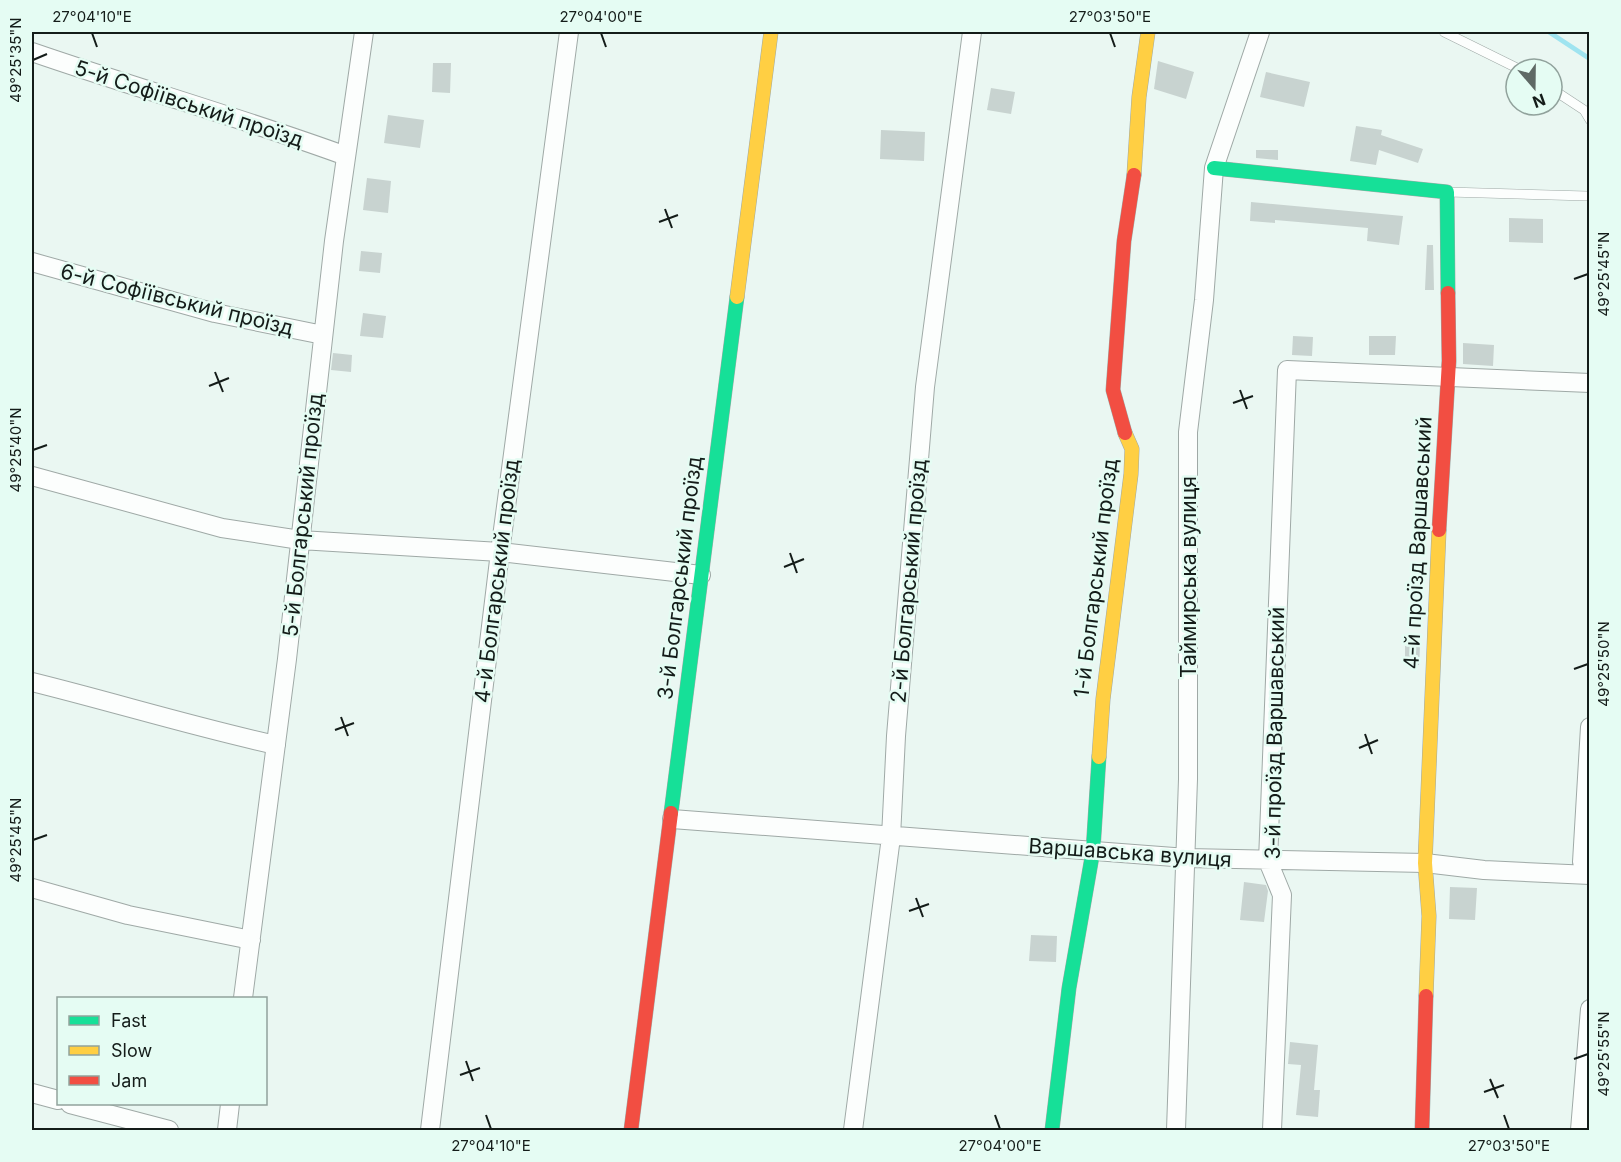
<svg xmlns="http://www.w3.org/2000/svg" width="1621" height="1162" font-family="Inter,sans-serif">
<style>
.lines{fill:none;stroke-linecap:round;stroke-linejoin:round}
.stream{stroke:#9fe4f0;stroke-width:4.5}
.building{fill:#c8d3d0}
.lane-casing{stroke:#9fa9a6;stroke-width:10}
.street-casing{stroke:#9fa9a6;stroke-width:20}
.fast-casing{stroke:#9fa9a6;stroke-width:15}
.slow-casing{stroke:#9fa9a6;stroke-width:15}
.jam-casing{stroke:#9fa9a6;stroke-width:15}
.lane{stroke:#fcfefd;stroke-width:9}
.street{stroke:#fcfefd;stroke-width:18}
.fast{stroke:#16e098;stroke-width:14}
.slow{stroke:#ffcf43;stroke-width:14}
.jam{stroke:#f24e42;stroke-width:14}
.ticks{fill:none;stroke:#141c19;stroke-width:2}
.labels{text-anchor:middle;stroke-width:5;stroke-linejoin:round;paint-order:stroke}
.street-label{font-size:21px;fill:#141c19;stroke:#e5fcf3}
.neatline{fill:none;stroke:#141c19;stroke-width:2}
.ticks-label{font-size:15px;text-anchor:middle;fill:#141c19}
</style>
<rect width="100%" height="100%" fill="#eaf7f2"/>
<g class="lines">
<path class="stream" d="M 1549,32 L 1590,59"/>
</g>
<path class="building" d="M 1158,61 L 1194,72 L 1186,99 L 1154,89 Z
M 433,63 L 451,63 L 450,93 L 432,92 Z
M 1266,72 L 1310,82 L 1304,107 L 1260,97 Z
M 991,88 L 1015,92 L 1011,114 L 987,110 Z
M 388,115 L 424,120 L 420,148 L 384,143 Z
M 1356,126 L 1382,130 L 1381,135 L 1423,149 L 1418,163 L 1379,150 L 1376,165 L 1350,161 Z
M 881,130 L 925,132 L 924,161 L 880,159 Z
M 1256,150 L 1278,150 L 1278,160 L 1256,158 Z
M 367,178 L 391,181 L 388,213 L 363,210 Z
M 1251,202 L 1403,216 L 1399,245 L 1367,241 L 1368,228 L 1275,220 L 1275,223 L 1250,221 Z
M 1509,218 L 1543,219 L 1543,243 L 1509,242 Z
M 1427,245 L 1433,245 L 1434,290 L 1425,290 Z
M 361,251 L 382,253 L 380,273 L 359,271 Z
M 363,313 L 386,316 L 383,338 L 360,336 Z
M 1293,336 L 1313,337 L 1312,356 L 1292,355 Z
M 1369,336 L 1396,336 L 1395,355 L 1369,355 Z
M 1463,343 L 1494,345 L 1493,366 L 1463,364 Z
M 333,353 L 352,355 L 351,372 L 331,370 Z
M 1405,646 L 1420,646 L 1419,665 L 1405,665 Z
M 1244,882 L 1266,885 L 1268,891 L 1264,922 L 1240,920 Z
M 1450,887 L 1477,888 L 1475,920 L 1449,919 Z
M 1031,935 L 1057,936 L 1056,962 L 1029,961 Z
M 1290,1042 L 1318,1045 L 1314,1090 L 1320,1090 L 1318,1117 L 1296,1115 L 1301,1065 L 1288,1064 Z"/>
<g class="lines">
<g class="lane-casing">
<path id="lane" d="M 1444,32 L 1519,69
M 1552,89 L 1584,110 L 1590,120
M 1448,192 L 1587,196"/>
</g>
<g class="street-casing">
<path id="street" d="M 32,52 C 136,88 242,118 346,156
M 32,262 L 215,313 L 323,335
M 32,476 L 222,528 L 300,540 L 500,552 L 701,575
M 32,682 C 113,702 194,727 276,745
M 1590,727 L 1582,862 L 1590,869
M 672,819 L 1187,858 L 1425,863 L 1484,870 L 1590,875
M 32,888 L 128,915 L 251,940
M 243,998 L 287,659 L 334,241 L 364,32
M 32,1093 L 58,1100
M 70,1104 L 169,1130
M 227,1130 L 230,1104
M 430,1130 L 500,552 L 569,32
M 853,1130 L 891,837 L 896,736 L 925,387 L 972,32
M 1176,1130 L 1188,779 L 1188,432 L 1204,300 L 1214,168 L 1260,32
M 1272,1130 L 1282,895 L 1268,861 L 1287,370 L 1590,383
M 1580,1130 L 1590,1009"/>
</g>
<g class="fast-casing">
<path id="fast" d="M 1214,168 L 1447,192 L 1448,293
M 671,813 L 737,297
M 1052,1130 L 1069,988 L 1093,851 L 1099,757"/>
</g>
<g class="slow-casing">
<path id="slow" d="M 1134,175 L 1139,97 L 1148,32
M 737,297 L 771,32
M 1099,757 L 1103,699 L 1131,474 L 1132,449 L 1125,433
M 1426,996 L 1429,916 L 1425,863 L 1439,530"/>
</g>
<g class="jam-casing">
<path id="jam" d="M 1125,433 L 1113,390 L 1124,241 L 1134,175
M 1439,530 L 1449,361 L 1448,293
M 631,1130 L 671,813
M 1422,1130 L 1426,996"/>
</g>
<use href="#lane" class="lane"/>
<use href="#street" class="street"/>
<use href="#fast" class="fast"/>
<use href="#slow" class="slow"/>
<use href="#jam" class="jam"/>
</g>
<path class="ticks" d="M 92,33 L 97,47M 601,33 L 606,47M 1110,33 L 1115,47M 33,60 L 47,54M 665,209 L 672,228M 659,222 L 678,215M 1574,279 L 1588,274M 215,372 L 223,392M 209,386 L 229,378M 1240,390 L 1247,409M 1233,403 L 1253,396M 33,450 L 47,445M 790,553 L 797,573M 784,567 L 804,559M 1574,669 L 1588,664M 341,717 L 348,736M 335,730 L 354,723M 1365,734 L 1372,754M 1359,748 L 1378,740M 33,840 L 47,835M 916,898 L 923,917M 909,911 L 929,904M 1574,1059 L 1588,1054M 466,1061 L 473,1081M 460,1075 L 480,1068M 1490,1079 L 1498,1098M 1484,1092 L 1504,1085M 486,1115 L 491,1129M 995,1115 L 1000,1129M 1504,1115 L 1509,1129"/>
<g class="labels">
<g class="street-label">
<text transform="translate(189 104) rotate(18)" y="7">5-й Софіївський проїзд</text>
<text transform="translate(177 300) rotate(14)" y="7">6-й Софіївський проїзд</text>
<text transform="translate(303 515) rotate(-84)" y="7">5-й Болгарський проїзд</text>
<text transform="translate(1418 543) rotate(-87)" y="7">4-й проїзд Варшавський</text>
<text transform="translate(1189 577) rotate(-90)" y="7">Таймирська вулиця</text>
<text transform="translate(680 578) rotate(-83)" y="7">3-й Болгарський проїзд</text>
<text transform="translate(1096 578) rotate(-83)" y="7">1-й Болгарський проїзд</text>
<text transform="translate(497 581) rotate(-83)" y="7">4-й Болгарський проїзд</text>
<text transform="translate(909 581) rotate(-85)" y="7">2-й Болгарський проїзд</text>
<text transform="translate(1275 733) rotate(-89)" y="7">3-й проїзд Варшавський</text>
<text transform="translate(1130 853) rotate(4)" y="7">Варшавська вулиця</text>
</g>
</g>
<rect width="1621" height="1162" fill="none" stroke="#e5fcf3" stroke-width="66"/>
<rect x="57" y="997" width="210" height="108" fill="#e5fcf3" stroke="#91a29c" stroke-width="1.5"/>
<rect x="69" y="1016" width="30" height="9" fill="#16e098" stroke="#91a29c" stroke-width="1.5"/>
<text x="111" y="1027" font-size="18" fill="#141c19">Fast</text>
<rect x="69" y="1046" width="30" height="9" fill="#ffcf43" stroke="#91a29c" stroke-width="1.5"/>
<text x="111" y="1057" font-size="18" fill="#141c19">Slow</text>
<rect x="69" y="1076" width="30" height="9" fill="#f24e42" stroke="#91a29c" stroke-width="1.5"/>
<text x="111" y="1087" font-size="18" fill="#141c19">Jam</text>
<g transform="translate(1534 87) rotate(160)"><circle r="28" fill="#e5fcf3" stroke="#91a29c" stroke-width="1.5"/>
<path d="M0-4.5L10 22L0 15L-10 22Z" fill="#5f6965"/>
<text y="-9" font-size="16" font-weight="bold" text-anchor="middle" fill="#141c19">N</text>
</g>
<rect x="33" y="33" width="1555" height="1096" class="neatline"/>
<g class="ticks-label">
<text x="92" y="22">27°04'10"E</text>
<text x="601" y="22">27°04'00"E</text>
<text x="1110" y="22">27°03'50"E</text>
<text transform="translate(16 60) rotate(-90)" y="5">49°25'35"N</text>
<text transform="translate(1604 274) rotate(-90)" y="5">49°25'45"N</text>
<text transform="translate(16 450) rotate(-90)" y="5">49°25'40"N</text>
<text transform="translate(1604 664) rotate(-90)" y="5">49°25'50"N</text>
<text transform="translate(16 840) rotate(-90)" y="5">49°25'45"N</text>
<text transform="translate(1604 1054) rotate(-90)" y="5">49°25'55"N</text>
<text x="491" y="1151">27°04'10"E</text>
<text x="1000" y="1151">27°04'00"E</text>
<text x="1509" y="1151">27°03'50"E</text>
</g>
</svg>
